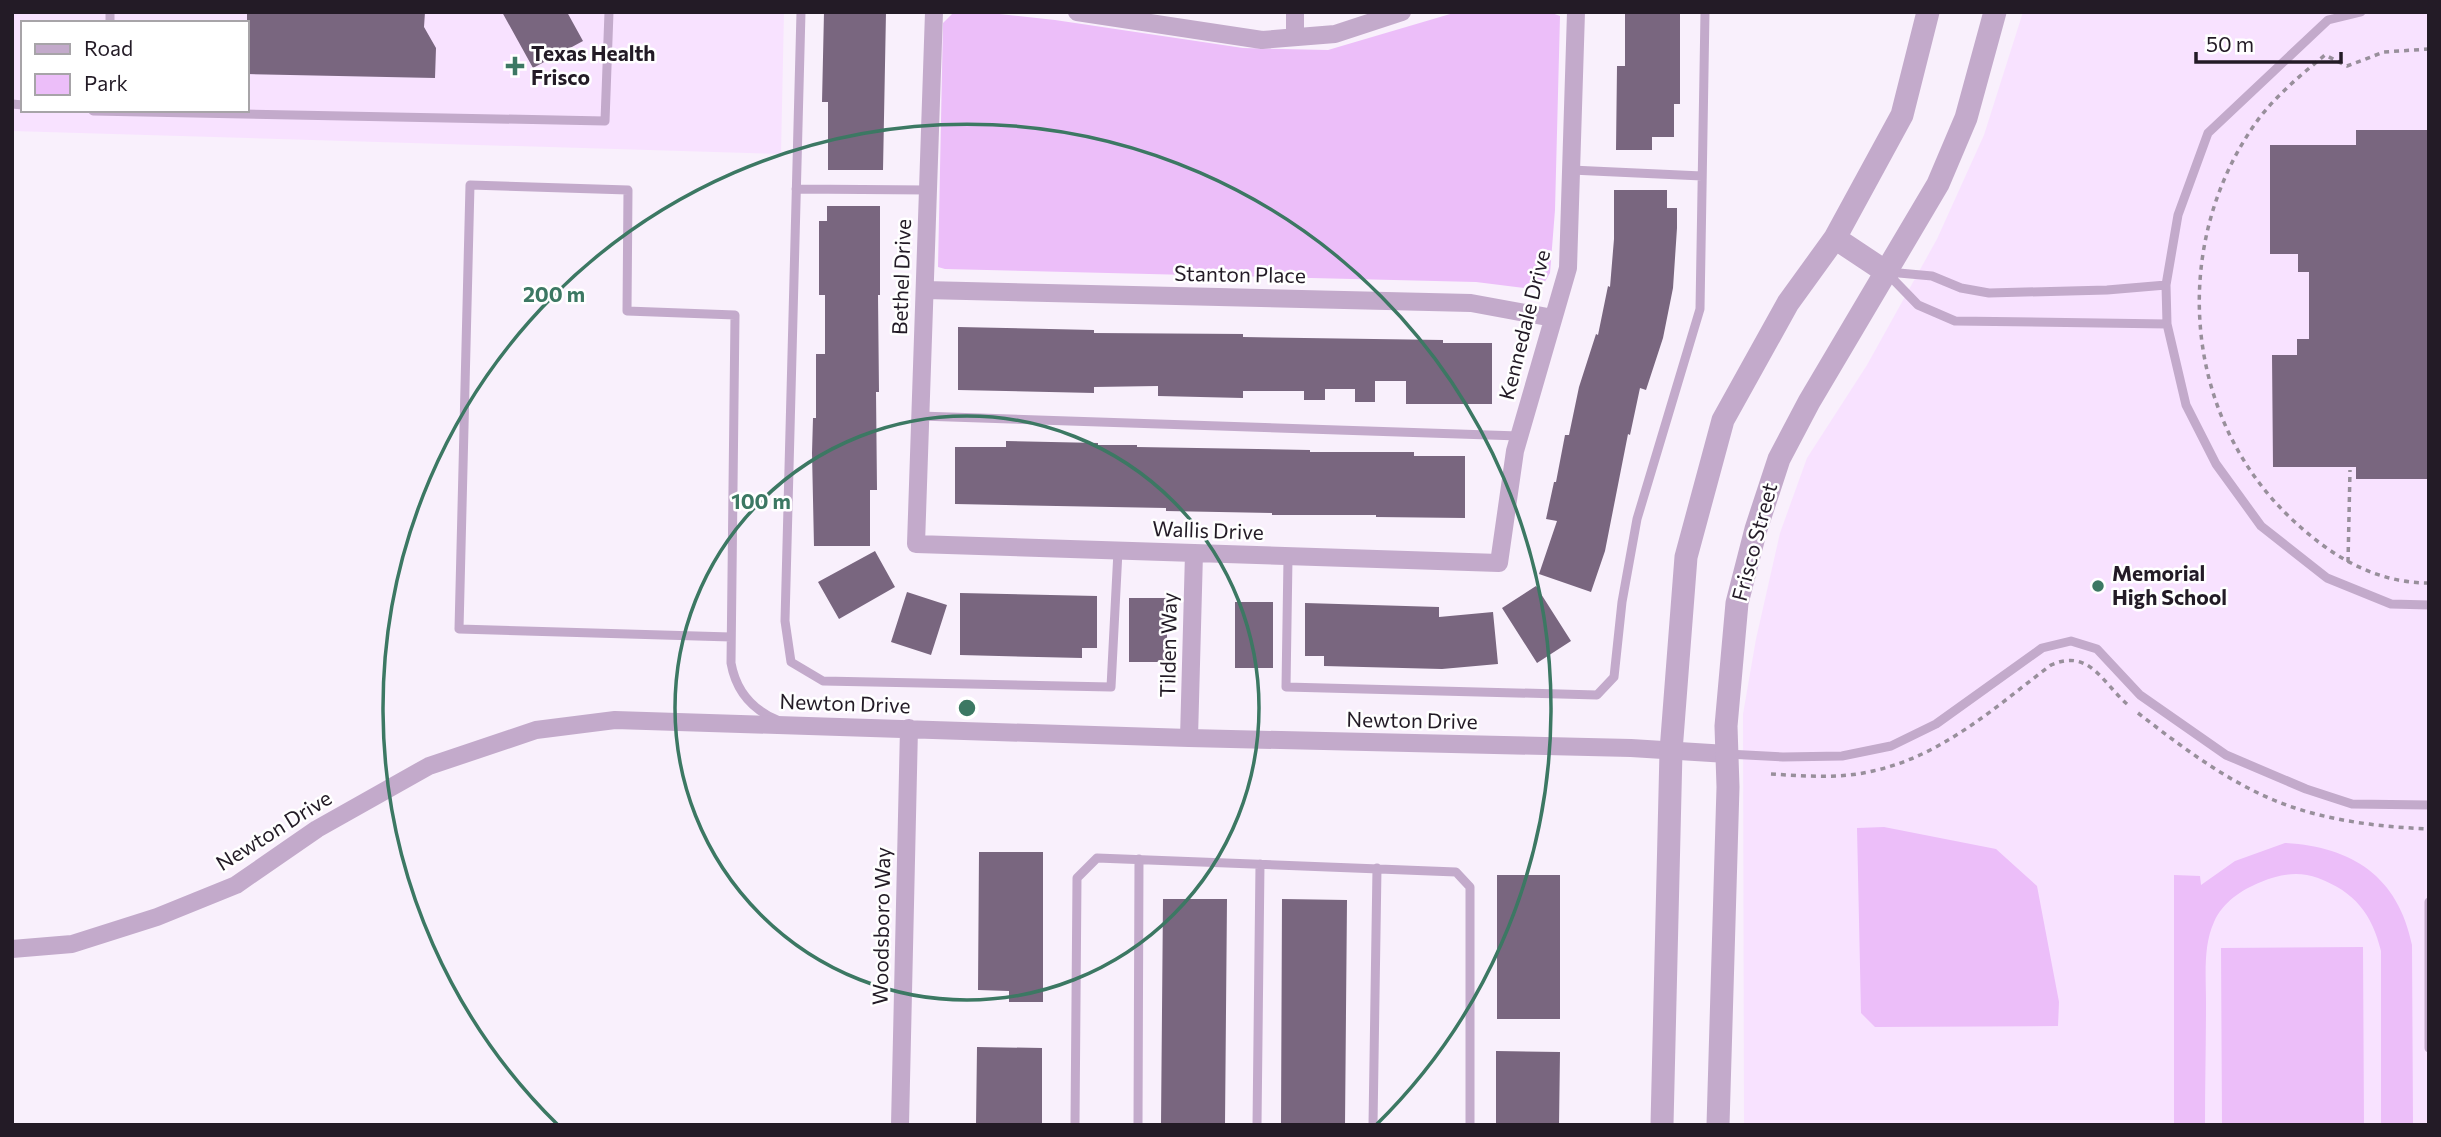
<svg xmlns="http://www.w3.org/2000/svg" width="2441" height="1137" font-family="Commissioner,sans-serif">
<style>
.built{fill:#f8e2ff;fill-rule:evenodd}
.green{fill:#ecbef9}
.building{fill:#79667f}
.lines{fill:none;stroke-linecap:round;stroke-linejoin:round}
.path{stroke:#988f9b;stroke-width:3.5;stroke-dasharray:5 5;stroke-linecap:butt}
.service{stroke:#c3aacb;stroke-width:9}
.minor{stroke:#c3aacb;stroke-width:18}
.tertiary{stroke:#c3aacb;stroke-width:23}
.ring{fill:none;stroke:#3c7863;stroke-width:3.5}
.poi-dot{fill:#3c7863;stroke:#fff;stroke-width:2.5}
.labels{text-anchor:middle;stroke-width:5;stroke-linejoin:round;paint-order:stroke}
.poi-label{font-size:21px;font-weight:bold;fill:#231b26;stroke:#fff;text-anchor:start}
.street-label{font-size:21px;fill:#231b26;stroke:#fff}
.centre{fill:#3c7863;stroke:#fff;stroke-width:3.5}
.ring-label{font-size:21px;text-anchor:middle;font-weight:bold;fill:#3c7863;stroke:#fff;stroke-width:5;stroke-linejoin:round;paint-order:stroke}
</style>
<rect width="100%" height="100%" fill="#f9f0fc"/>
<path class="built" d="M 12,12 L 784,12 L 781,154 L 12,131 ZM 23,23 L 247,23 L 247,110 L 23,110 Z
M 2023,12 L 2429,12 L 2429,1125 L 1744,1125 L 1743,714 L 1756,639 L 1780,533 L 1807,458 L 1867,365 L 1937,239 L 1984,135 Z"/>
<path class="green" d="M 954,12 L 990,13 L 1055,20 L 1243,48 L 1328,50 L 1457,12 L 1549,12 L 1560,16 L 1555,210 L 1550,273 L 1540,290 L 1476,282 L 945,269 L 938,267 L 943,23 Z
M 1884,827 L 1996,849 L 2037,886 L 2059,1002 L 2058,1026 L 1875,1027 L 1861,1013 L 1857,828 Z
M 2285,843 C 2352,847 2398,876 2412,945 L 2413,1125 L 2381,1125 L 2381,951 C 2372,914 2355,892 2318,878 C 2299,871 2280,874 2261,882 C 2241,890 2223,902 2214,922 C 2203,946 2206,976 2206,1002 C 2206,1043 2205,1084 2205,1125 L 2174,1125 L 2174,875 L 2200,876 L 2201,885 L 2235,861 Z
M 2363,947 L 2364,1125 L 2222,1125 L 2221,948 Z"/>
<path class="building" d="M 247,12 L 425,12 L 424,27 L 436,48 L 435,78 L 247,74 Z
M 502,12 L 567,12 L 583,41 L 533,68 Z
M 824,12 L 886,12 L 883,170 L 828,170 L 828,102 L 822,102 Z
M 1625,12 L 1680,12 L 1680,104 L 1674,104 L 1674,137 L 1652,137 L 1652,150 L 1616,150 L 1617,66 L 1625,66 Z
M 2356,130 L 2429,130 L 2429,479 L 2356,479 L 2356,467 L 2273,467 L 2272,355 L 2297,355 L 2297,339 L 2309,339 L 2309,272 L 2298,272 L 2298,254 L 2270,254 L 2270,145 L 2356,145 Z
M 1614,190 L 1667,190 L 1667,208 L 1677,208 L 1677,228 L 1673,288 L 1663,338 L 1646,390 L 1640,388 L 1630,435 L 1628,434 L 1605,551 L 1591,592 L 1539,574 L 1557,521 L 1546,519 L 1554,482 L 1556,482 L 1565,435 L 1569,435 L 1579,387 L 1596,334 L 1598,335 L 1608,286 L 1610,287 L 1614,239 Z
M 827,206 L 880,206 L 880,295 L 878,295 L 879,392 L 876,392 L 877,490 L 870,490 L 870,546 L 814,546 L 812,453 L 813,418 L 816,418 L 816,354 L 825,354 L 825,295 L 819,295 L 819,221 L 827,221 Z
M 958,327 L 1094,330 L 1094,333 L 1243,334 L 1243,337 L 1443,340 L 1443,343 L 1492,343 L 1492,404 L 1406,404 L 1406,381 L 1375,381 L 1375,402 L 1355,402 L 1355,389 L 1325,389 L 1325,400 L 1304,400 L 1304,391 L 1243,391 L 1243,398 L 1158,396 L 1158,386 L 1094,387 L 1094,393 L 958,390 Z
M 1006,441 L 1098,443 L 1098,445 L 1137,445 L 1137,447 L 1310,450 L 1310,452 L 1414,452 L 1414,456 L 1465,456 L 1465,518 L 1376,517 L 1376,515 L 1272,515 L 1272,513 L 1166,511 L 1166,508 L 955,504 L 955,447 L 1006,447 Z
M 875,551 L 895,587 L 839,619 L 818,582 Z
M 1536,586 L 1571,641 L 1537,663 L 1502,608 Z
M 907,592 L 947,605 L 931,655 L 891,642 Z
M 960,593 L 1097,596 L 1097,648 L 1082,648 L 1082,658 L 960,655 Z
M 1129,598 L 1167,598 L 1167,662 L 1129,662 Z
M 1235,602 L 1273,602 L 1273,668 L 1235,668 Z
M 1305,603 L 1439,607 L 1439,617 L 1493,612 L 1498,664 L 1442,669 L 1324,666 L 1324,656 L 1305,656 Z
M 979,852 L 1043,852 L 1043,1002 L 1009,1002 L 1009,991 L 978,990 Z
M 1497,875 L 1560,875 L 1560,1019 L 1497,1019 Z
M 1163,899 L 1227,899 L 1225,1125 L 1161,1125 Z
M 1282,899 L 1347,900 L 1345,1125 L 1281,1125 Z
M 977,1047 L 1042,1048 L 1042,1125 L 976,1125 Z
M 1496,1051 L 1560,1052 L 1559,1125 L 1496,1125 Z"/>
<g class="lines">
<path class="path" d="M 2429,49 L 2384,52 L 2347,66 L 2325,55 C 2302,74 2279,93 2260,117 C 2168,241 2181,419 2296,523 C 2334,558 2377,583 2429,583
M 2348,562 L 2350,470
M 2138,713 C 2187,751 2237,789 2295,808 C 2338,822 2384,827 2429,829
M 1771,774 C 1804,776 1840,779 1873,771 C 1944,755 1995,707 2051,665 C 2089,648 2102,682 2127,704"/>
<path class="service" d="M 801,12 L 785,621 L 791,662 L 823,681 L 1111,687 L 1118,551
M 2361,12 L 2328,20 L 2208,133 L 2178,215 L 2166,285 L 2167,324 L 2186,405 L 2216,464 L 2261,526 L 2327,578 L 2391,604 L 2429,605
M 110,23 L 110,12
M 12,104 L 23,105
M 93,111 L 605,121 L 609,12
M 1571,170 L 1702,176
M 796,189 L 928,190
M 1888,272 L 1932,276 L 1961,288 L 1989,293 L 2107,290 L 2166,285
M 1887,273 L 1918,305 L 1955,321 L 2167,324
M 920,416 L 1519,436
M 1288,558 L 1286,687 L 1597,695 L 1614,677 L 1622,602 L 1637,519 L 1700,309 L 1705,12
M 731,637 L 459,629 L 470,185 L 628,190 L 627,311 L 735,315 L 731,663 C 736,691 751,709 777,720
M 1727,754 L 1783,757 L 1842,756 L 1891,746 L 1936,724 L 2042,648 L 2071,641 L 2097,649 L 2140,695 L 2226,755 L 2306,789 L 2352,804 L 2429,805
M 2429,902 L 2429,1048
M 1075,1125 L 1077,878 L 1097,858 L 1456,872 L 1470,887 L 1470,1125
M 1138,1125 L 1139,859
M 1257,1125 L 1260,864
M 1373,1125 L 1377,868"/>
<path class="minor" d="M 934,12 L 916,544 L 1499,563 L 1515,451 L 1568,268 L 1576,12
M 1077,12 L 1262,40 L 1335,34 L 1402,12
M 1295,37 L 1295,12
M 925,290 L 1471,303 L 1553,318
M 1189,738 L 1194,553
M 12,949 L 72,944 L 157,917 L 236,885 L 317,829 L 429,766 L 536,730 L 615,720 L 1189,738 L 1631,748 L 1727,754
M 900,1125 L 909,728"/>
<path class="tertiary" d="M 1835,238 L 1886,272
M 1662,1125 L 1671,751 L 1686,557 L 1723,420 L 1788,303 L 1835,238 L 1902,115 L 1928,12
M 1718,1125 L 1728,787 L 1726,726 L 1737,603 L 1756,529 L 1779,459 L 1809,402 L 1938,184 L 1966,118 L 1995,12"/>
</g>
<g class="ring">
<circle cx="967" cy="708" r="292"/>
<path d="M558 1125A584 584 0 1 1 1376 1125"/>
</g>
<g class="poi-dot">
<path d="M511.5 55.5h7v7h7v7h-7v7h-7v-7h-7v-7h7z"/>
<circle cx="2098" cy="586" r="7"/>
</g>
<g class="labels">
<g class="poi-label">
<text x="531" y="61">Texas Health<tspan x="531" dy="24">Frisco</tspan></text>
<text x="2112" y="581">Memorial<tspan x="2112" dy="24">High School</tspan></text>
</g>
<g class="street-label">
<text transform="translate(1240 275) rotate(1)" y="7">Stanton Place</text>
<text transform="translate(902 277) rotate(-88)" y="7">Bethel Drive</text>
<text transform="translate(1525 325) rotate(-76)" y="7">Kennedale Drive</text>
<text transform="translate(1208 531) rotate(2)" y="7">Wallis Drive</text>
<text transform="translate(1755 542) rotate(-75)" y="7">Frisco Street</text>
<text transform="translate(1169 645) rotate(-89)" y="7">Tilden Way</text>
<text transform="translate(845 704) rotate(2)" y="7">Newton Drive</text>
<text transform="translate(1412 721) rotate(1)" y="7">Newton Drive</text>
<text transform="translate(274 831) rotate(-32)" y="7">Newton Drive</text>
<text transform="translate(882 926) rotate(-89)" y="7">Woodsboro Way</text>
</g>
</g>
<circle cx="967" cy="708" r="10" class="centre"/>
<g class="ring-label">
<text x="554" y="302">200 m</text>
<text x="761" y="509">100 m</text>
</g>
<rect width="2441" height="1137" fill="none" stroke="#231b26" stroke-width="28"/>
<rect x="21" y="21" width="228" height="91" fill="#ffffff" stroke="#a7a4a8" stroke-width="2"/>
<rect x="35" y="44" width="35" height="10" fill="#c3aacb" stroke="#a7a4a8" stroke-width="2"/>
<text x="84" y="56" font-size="21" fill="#231b26">Road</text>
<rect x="35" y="74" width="35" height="21" fill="#ecbef9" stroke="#a7a4a8" stroke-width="2"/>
<text x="84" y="91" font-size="21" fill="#231b26">Park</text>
<path d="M2196 52v10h145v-10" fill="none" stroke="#231b26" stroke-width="3.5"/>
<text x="2206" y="52" font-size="21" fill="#231b26" stroke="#ffffff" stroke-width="5" paint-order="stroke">50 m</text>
</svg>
